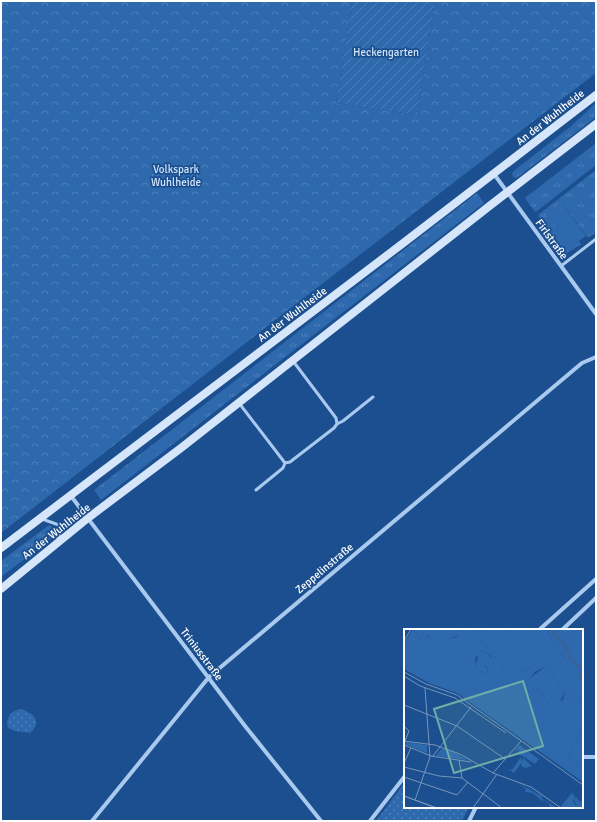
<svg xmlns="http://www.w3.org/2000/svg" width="597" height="822" font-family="Signika,sans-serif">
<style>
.grass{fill:url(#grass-tufts)}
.forest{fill:url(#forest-crowns)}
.park{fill:url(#park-dots)}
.garden{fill:url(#garden-furrows)}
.pitch{fill:#2e69ad}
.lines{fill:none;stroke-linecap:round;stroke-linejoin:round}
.service{stroke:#a9c9ee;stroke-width:3}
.minor{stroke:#a9c9ee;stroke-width:4}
.secondary{stroke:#d6e6fa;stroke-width:8}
.labels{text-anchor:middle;stroke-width:3.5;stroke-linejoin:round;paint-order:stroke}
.park-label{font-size:11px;fill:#cfe3fa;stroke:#1b4f8f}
.street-label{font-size:11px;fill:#fff;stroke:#1b4f8f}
.inset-river{fill:none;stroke:#3c6290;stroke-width:2}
.inset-road{fill:none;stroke:#7695bc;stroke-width:1}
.view{fill:#6fada8;fill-opacity:0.15;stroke:#6fada8;stroke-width:2}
.inset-edge{fill:none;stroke:#fff;stroke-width:2}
</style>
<defs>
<pattern id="grass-tufts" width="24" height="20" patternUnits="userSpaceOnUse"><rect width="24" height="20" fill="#2e69ad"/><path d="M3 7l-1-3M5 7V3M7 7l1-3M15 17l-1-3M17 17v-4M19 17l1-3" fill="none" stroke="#4d80b9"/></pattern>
<pattern id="forest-crowns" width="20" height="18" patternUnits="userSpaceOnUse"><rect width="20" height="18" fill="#2e69ad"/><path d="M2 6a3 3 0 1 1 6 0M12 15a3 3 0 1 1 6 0" fill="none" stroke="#4d80b9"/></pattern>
<pattern id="park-dots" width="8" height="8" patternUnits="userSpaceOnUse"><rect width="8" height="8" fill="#2e69ad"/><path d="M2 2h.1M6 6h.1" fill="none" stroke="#4d80b9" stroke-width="1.8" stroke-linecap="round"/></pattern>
<pattern id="garden-furrows" width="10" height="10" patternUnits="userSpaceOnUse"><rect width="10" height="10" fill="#2e69ad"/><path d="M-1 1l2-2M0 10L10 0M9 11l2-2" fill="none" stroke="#4d80b9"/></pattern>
</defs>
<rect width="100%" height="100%" fill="#1b4f8f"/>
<path class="grass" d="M 596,103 L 596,117 L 518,177 L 516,178 L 513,177 L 512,174 L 515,170 L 570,127 Z
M 596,143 L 596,165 L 537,211 L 535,212 L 525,198 Z
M 596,170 L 596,232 L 588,238 L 562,203 L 571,247 L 579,241 L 581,244 L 566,254 L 538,216 L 539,214 Z
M 477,193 L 484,203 L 101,500 L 94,490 Z
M 49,525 L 55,529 L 56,532 L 52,538 L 1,577 L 1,561 Z"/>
<path class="forest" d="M 1,1 L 352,1 L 336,103 L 417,115 L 435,1 L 596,1 L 596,73 L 283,314 L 1,533 Z"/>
<path class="park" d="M 20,709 C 32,712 44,721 30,733 L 15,731 L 8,728 C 5,719 10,711 20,709 Z
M 405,782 L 405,807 L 469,807 L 462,821 L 376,821 Z"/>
<path class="garden" d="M 352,1 L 435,1 L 417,115 L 336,103 Z"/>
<path class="pitch" d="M 561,202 L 586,236 L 571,247 L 546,214 Z"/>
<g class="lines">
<path class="service" d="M 561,266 L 596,239
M 293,361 L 336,418 L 337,424
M 239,403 L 285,463
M 256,490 L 283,468 L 285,463 L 290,462 L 334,428 L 337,424 L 343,421 L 373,397
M 42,519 L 59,525 L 61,531 L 57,541"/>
<path class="minor" d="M 494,174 L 596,314
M 71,496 L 245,726 L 321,821
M 539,630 L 596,579
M 562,630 L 596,598
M 582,757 L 596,757
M 92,821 L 209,677 L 576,368 L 582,363 L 596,357
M 370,821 L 405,776
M 469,821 L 476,807"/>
<path class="secondary" d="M 1,548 L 402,244 L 596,95
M 1,589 L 88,518 L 181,448 L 492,204 L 596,124"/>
</g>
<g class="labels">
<g class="park-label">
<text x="386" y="56">Heckengarten</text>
<text x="176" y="173">Volkspark<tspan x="176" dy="13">Wuhlheide</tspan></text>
</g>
<g class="street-label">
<text transform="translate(550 117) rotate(-38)" y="4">An der Wuhlheide</text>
<text transform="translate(552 239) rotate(54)" y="4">Firlstraße</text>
<text transform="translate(292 314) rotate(-37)" y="4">An der Wuhlheide</text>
<text transform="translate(56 531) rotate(-38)" y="4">An der Wuhlheide</text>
<text transform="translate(324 568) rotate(-40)" y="4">Zeppelinstraße</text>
<text transform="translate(202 654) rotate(53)" y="4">Triniusstraße</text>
</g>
</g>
<g transform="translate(404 629)">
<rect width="179" height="179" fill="#1b4f8f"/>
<path d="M 69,0 L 141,0 L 164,34 L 165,41 L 172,49 L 171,56 L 161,63 L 142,37 L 131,43 L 126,39 L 114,45 L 104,45 ZM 79,21 L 88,29 L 81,37 L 84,42 L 81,45 L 71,37 L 74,29 L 72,26 ZM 115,116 L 135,130 L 131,135 L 113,124 L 116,120 L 111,122 ZM 117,128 L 118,132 L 119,129 L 128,137 L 121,139 L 117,137 L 118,133 L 110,144 L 104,140 L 108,141 ZM 113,154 L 138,167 L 137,169 L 153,179 L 146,179 L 145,175 L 140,171 L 138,172 L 129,164 L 121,163 L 122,160 ZM 168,164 L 171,167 L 169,172 L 171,174 L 170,175 L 173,176 L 170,171 L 172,168 L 176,173 L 179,170 L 179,176 L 177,179 L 159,179 L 157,177 Z" fill="#2e69ad"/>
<path d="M 9,0 L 16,10 L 22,6 L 28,13 L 53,8 L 59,0 L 69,0 L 104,45 L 114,45 L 127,39 L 131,43 L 126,49 L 146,76 L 159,71 L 161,63 L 172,53 L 162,37 L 164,34 L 141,0 L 152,0 L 179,33 L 179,67 L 176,67 L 179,68 L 179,101 L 177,100 L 164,129 L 179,139 L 179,153 L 53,64 L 25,54 L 0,40 L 0,14 ZM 79,21 L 88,28 L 81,34 L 84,42 L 81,45 L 71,37 L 72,26 Z" fill="#2e69ad" fill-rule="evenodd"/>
<path d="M 171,35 L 179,38 L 179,59 L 174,52 Z" fill="#2e69ad"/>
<path d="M 177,100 L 179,101 L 179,139 L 164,129 Z" fill="#2e69ad"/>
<path d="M 142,37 L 161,63 L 154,76 L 146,76 L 126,49 ZM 0,113 L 23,116 L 23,124 L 0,115 ZM 38,119 L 49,122 L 63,131 L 32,127 Z" fill="#2e69ad"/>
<path d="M 135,90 L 136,99 L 121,101 L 119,92 Z" fill="#2e69ad"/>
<path d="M 59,0 L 56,6 L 29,15 L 23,6 L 16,10 L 10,1 ZM 78,0 L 77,7 L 79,12 L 100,41 L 107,45 L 117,41 L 122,31 L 102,0 L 109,9 L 111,7 L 110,10 L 123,28 L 123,34 L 119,41 L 107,45 L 100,42 L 77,9 L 76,4 ZM 152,0 L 179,0 L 179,33 L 174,33 Z" fill="#2e69ad"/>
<path class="inset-river" d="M 147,0 L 158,13 L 168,31 L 179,42 L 176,52"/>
<path class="inset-road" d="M 0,12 L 7,0M 0,43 L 22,55 L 53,66 L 179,156M 0,47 L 16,57 L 51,69 L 102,104M 0,76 L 53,97 L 101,130M 0,97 L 5,102 L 1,112M 0,112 L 31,116 L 56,125 L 89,144 L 127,158 L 157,179M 0,116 L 27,127 L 67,133M 29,127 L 67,78M 55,131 L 58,149 L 98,179M 0,134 L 7,119M 0,138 L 35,147 L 58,149M 89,144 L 117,112M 0,148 L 53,166 L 64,153M 0,167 L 32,179M 0,167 L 33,179M 11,171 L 26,128 L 21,59M 69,179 L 93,145"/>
<path class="view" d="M 119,52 L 139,117 L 50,144 L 30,80 Z"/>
<rect width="179" height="179" class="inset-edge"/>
</g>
<rect width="597" height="822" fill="none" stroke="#ffffff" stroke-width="4"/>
</svg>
